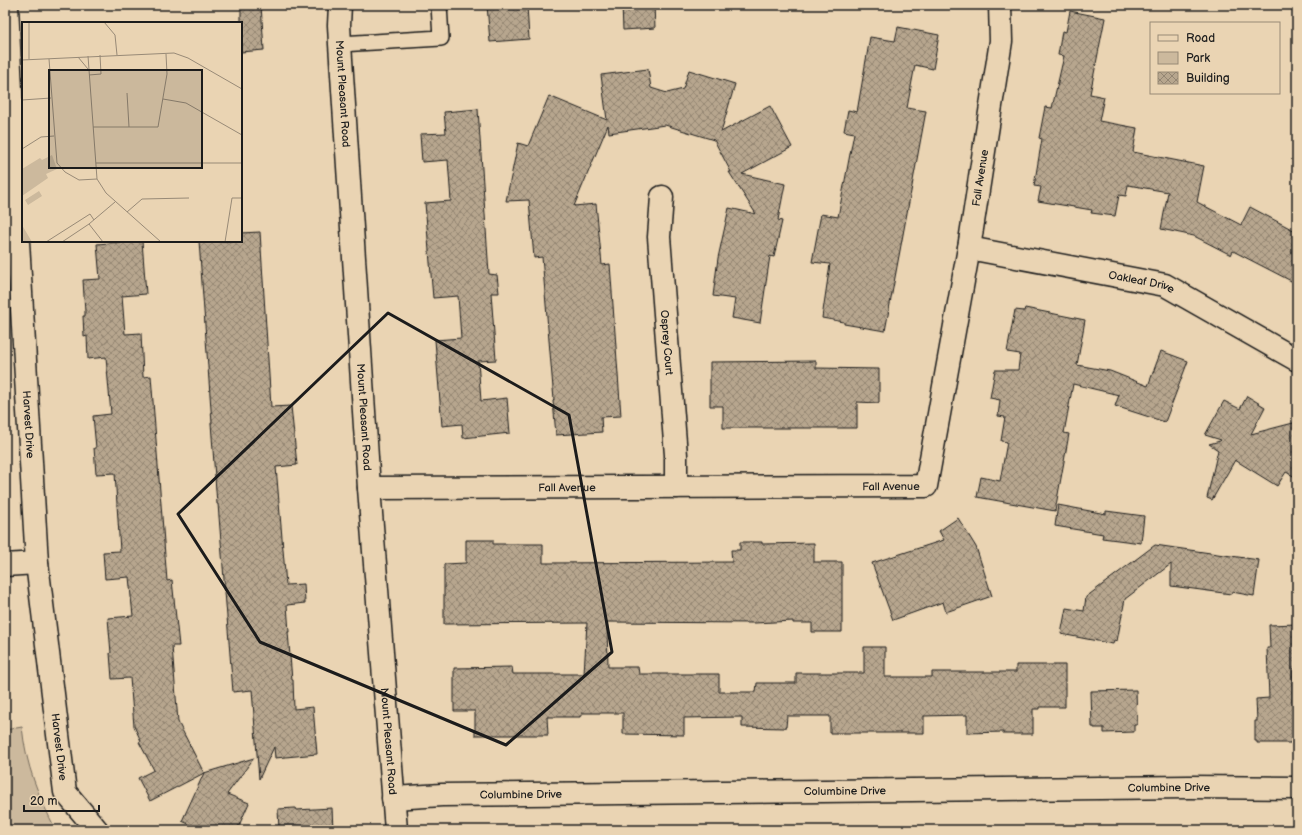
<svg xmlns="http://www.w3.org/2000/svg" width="1302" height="835" font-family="'Balsamiq Sans',sans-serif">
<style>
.green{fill:#ccb99d;stroke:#746a5c}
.building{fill:url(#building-cross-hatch);stroke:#1c1c1c}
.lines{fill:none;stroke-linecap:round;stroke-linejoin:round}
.service-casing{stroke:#1c1c1c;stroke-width:18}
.minor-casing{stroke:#1c1c1c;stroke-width:25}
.tertiary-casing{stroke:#1c1c1c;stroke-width:25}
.service{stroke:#ead4b3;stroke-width:15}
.minor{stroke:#ead4b3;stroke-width:22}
.tertiary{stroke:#ead4b3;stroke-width:22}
.marked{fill:none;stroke:#1c1c1c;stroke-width:3;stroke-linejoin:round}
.labels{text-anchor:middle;stroke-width:3;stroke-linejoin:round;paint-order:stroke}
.street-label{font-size:11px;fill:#1c1c1c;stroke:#ead4b3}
.inset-road{fill:none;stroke:#988a77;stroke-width:1}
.view{fill:#1c1c1c;fill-opacity:0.15;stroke:#1c1c1c;stroke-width:2}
.inset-edge{fill:none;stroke:#1c1c1c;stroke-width:2}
</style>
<defs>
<pattern id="building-cross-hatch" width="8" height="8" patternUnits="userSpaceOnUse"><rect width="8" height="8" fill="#b7a68e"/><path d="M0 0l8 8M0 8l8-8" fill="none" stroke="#948673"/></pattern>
</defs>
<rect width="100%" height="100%" fill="#ead4b3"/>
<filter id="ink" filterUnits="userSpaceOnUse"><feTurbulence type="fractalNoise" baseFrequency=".025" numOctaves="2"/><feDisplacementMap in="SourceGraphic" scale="8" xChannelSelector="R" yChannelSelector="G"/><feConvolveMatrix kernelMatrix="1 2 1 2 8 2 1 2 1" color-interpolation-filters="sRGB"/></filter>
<g filter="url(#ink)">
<path class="green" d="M 22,727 C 26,765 38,796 56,830 L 5,830 L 5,730 Z"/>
<path class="building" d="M 241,5 L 261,5 L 264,50 L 241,52 Z
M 487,5 L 527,5 L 529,39 L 490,42 Z
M 622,5 L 654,5 L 655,28 L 623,30 Z
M 1070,11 L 1105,18 L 1090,94 L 1104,97 L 1099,121 L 1137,128 L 1133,152 L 1204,166 L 1197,202 L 1241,225 L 1250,207 L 1297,232 L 1297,284 L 1233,251 L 1231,255 L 1194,236 L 1161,229 L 1168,192 L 1128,185 L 1126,196 L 1119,195 L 1115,216 L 1091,213 L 1092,210 L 1038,201 L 1041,187 L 1034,186 L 1042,139 L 1039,138 L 1045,107 L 1052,108 L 1064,56 L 1058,55 L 1062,31 L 1066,32 Z
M 898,27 L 939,35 L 933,69 L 915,65 L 907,108 L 926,111 L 885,331 L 844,324 L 844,322 L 822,318 L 830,264 L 812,262 L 821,214 L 838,217 L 854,133 L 844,131 L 848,110 L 857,112 L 870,37 L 895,41 Z
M 648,69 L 651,88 L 667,93 L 683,89 L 689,70 L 735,84 L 721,132 L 770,106 L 792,147 L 742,174 L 785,184 L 778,220 L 782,221 L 774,257 L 770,256 L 760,323 L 732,318 L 735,299 L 713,296 L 718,258 L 729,208 L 756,214 L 729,172 L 731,172 L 714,140 L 665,125 L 609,133 L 608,125 L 574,206 L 596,204 L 602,265 L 610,264 L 621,416 L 601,417 L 602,432 L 556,435 L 553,401 L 554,400 L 542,257 L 534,258 L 529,200 L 506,201 L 518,143 L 528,146 L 549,96 L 607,120 L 601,75 Z
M 478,109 L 489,274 L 497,275 L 499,293 L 491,293 L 496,360 L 478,361 L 481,401 L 507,398 L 510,433 L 463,438 L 462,424 L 442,426 L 435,340 L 461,338 L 458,296 L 433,298 L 425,203 L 451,201 L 448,160 L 422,162 L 420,134 L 446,133 L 444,112 Z
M 260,232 L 271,407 L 291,406 L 297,465 L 276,467 L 286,585 L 304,584 L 305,603 L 287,605 L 289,632 L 288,632 L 292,680 L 293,680 L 294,709 L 313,707 L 317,754 L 275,758 L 274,747 L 259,779 L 252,690 L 233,692 L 218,504 L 217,504 L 211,423 L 212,423 L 199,241 L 241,241 L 241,233 Z
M 134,241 L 142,241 L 146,294 L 122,296 L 125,334 L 141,333 L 143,377 L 151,376 L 167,581 L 172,580 L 179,646 L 172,646 L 178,722 L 204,773 L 150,801 L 138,778 L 154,770 L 139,742 L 141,741 L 134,726 L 130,678 L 112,679 L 110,653 L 111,653 L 108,618 L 133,616 L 129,577 L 105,579 L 103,552 L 120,551 L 115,473 L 96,474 L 94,448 L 96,448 L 93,416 L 111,414 L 106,357 L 88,359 L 87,336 L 84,337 L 83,316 L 85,316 L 85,312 L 83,280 L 100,279 L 97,244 Z
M 1025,308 L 1085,320 L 1077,365 L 1110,371 L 1148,386 L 1161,351 L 1188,361 L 1165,422 L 1115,406 L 1119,395 L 1073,384 L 1064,433 L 1069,434 L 1055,511 L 977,497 L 981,477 L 1000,481 L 1007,442 L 1001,441 L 1005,417 L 998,416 L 1000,400 L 990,398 L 995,370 L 1018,370 L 1020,354 L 1007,352 L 1015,310 L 1024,311 Z
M 816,361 L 816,368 L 879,369 L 879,403 L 857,402 L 857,428 L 723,428 L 723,406 L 710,406 L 710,362 Z
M 1247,396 L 1265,407 L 1251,434 L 1297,422 L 1297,478 L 1286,472 L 1277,486 L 1235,460 L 1212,500 L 1207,498 L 1218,450 L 1209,444 L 1220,441 L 1221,440 L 1205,435 L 1224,401 L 1240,409 Z
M 1058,505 L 1106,514 L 1106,511 L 1144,516 L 1141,543 L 1102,538 L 1103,534 L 1055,526 Z
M 958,518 L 976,547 L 992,596 L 946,612 L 943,602 L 893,620 L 872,563 L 944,540 L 939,531 Z
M 466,540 L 493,540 L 493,544 L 543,544 L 543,563 L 732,562 L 731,550 L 740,550 L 740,542 L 762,542 L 762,544 L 814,543 L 814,562 L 842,562 L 842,632 L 812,632 L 812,623 L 793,623 L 793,621 L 755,623 L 607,622 L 608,667 L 638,667 L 639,674 L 719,674 L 719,692 L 756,692 L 757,683 L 796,683 L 796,673 L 864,673 L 864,647 L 885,647 L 885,677 L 932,677 L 932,672 L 1016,672 L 1016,665 L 1065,665 L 1065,707 L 1040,707 L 1040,709 L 1033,709 L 1033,734 L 1003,734 L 1003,732 L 967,733 L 967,715 L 924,716 L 924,733 L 830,733 L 830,716 L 787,716 L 786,727 L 784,727 L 784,728 L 742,727 L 742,717 L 684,718 L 684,735 L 623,734 L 623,713 L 582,713 L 582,716 L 580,716 L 580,717 L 547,717 L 548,735 L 475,735 L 475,711 L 454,711 L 454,668 L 512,667 L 513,674 L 584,674 L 587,623 L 444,624 L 444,564 L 466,563 Z
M 1155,545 L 1259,560 L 1254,596 L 1232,592 L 1231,594 L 1171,586 L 1171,564 L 1125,599 L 1117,641 L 1114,640 L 1113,644 L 1061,634 L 1066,608 L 1084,611 L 1086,597 Z
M 1297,624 L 1297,668 L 1293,669 L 1293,709 L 1297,709 L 1297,743 L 1257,743 L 1257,741 L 1255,741 L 1255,721 L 1257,721 L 1256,699 L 1269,698 L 1267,648 L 1270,648 L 1269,625 Z
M 1136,690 L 1137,725 L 1134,725 L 1134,732 L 1104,733 L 1104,728 L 1094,728 L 1094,727 L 1092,727 L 1091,691 Z
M 254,758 L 227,794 L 249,803 L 237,830 L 202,830 L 182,821 L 204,773 Z
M 295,808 L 296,810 L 332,808 L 333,830 L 279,830 L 278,809 Z"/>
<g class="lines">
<g class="service-casing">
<path id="service" d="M 340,44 L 441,38 L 439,5"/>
</g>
<g class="minor-casing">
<g id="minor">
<path id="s1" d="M 7,5 L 18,242 L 37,563 L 65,792 L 97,830"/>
<path id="s2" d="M 662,197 L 659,237 L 676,455 L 676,487"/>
<path id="s3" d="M 969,248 L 1165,285 L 1297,360"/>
<path id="s4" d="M 369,488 L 926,486 L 969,248 L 1001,41 L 1000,5"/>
<path d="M 5,565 L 37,563"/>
<path id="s5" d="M 393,798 L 442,795 L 1189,787 L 1297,788"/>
</g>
</g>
<g class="tertiary-casing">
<g id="tertiary">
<path id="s6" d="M 340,5 L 339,25 L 340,44 L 369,488 L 396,830"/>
</g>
</g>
<use href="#service" class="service"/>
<use href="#minor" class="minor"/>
<use href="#tertiary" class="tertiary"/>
</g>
</g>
<path class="marked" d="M 388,313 L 569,415 L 612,652 L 506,745 L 260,642 L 178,514 Z"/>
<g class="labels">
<g class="street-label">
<text dy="4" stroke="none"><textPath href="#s6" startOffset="89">Mount Pleasant Road</textPath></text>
<text dy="4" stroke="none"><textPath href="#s4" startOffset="870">Fall Avenue</textPath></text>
<text dy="4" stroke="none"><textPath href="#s3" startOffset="176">Oakleaf Drive</textPath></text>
<text dy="4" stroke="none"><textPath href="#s2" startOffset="146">Osprey Court</textPath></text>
<text dy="4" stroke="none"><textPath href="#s6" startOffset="413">Mount Pleasant Road</textPath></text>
<text dy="4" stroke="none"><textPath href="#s1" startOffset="420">Harvest Drive</textPath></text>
<text dy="4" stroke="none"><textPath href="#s4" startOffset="522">Fall Avenue</textPath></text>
<text dy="4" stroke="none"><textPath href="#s4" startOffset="198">Fall Avenue</textPath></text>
<text dy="4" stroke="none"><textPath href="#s6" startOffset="738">Mount Pleasant Road</textPath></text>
<text dy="4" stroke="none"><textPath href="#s1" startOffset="744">Harvest Drive</textPath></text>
<text dy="4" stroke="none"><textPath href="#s5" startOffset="776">Columbine Drive</textPath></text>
<text dy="4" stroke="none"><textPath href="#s5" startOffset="452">Columbine Drive</textPath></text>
<text dy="4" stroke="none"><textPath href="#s5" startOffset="128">Columbine Drive</textPath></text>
</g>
</g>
<g transform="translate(22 22)">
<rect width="220" height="220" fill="#ead4b3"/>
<path d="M 30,133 L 35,147 L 24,152 L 26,156 L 0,174 L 0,147 L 18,136 L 20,138 ZM 17,169 L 20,174 L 6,183 L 3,178 ZM 0,203 L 10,220 L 0,220 Z" fill="#ccb99d"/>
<path class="inset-road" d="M 82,0 L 93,13 L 95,33M 66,34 L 75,157 L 84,171 L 139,220M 56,35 L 66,47M 7,37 L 7,0M 27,37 L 35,141 L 43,150 L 57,158 L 75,157M 0,38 L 152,31 L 166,36 L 220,67M 67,53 L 79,52 L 78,33M 105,71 L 107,105M 141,77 L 164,81 L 220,113M 0,78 L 29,76M 71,105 L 136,105 L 145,52 L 144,32M 0,127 L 19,115 L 32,114M 74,141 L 220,141M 105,190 L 120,177 L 167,176M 67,202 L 81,220M 24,220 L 68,192 L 72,198M 40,220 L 67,202 L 93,180M 203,220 L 210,176 L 220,176"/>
<path class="view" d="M 27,48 L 180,48 L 180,146 L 27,146 Z"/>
<rect width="220" height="220" class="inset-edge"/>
</g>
<rect width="1302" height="835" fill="none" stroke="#ead4b3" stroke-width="20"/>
<rect x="10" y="10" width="1282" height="815" fill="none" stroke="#1c1c1c" stroke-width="1.5" filter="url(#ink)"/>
<rect x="1150" y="22" width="130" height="72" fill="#ead4b3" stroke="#988a77"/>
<rect x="1158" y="35" width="20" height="6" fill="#ead4b3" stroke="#988a77"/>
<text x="1186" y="42" font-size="12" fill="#1c1c1c">Road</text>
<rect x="1158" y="52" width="20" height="12" fill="#ccb99d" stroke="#988a77"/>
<text x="1186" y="62" font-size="12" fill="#1c1c1c">Park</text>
<rect x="1158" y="72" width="20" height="12" fill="url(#building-cross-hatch)" stroke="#988a77"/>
<text x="1186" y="82" font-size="12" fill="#1c1c1c">Building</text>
<path d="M24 805v6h75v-6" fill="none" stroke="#1c1c1c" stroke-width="2"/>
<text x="30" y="805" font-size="12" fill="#1c1c1c" stroke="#ead4b3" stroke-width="3" paint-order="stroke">20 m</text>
</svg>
